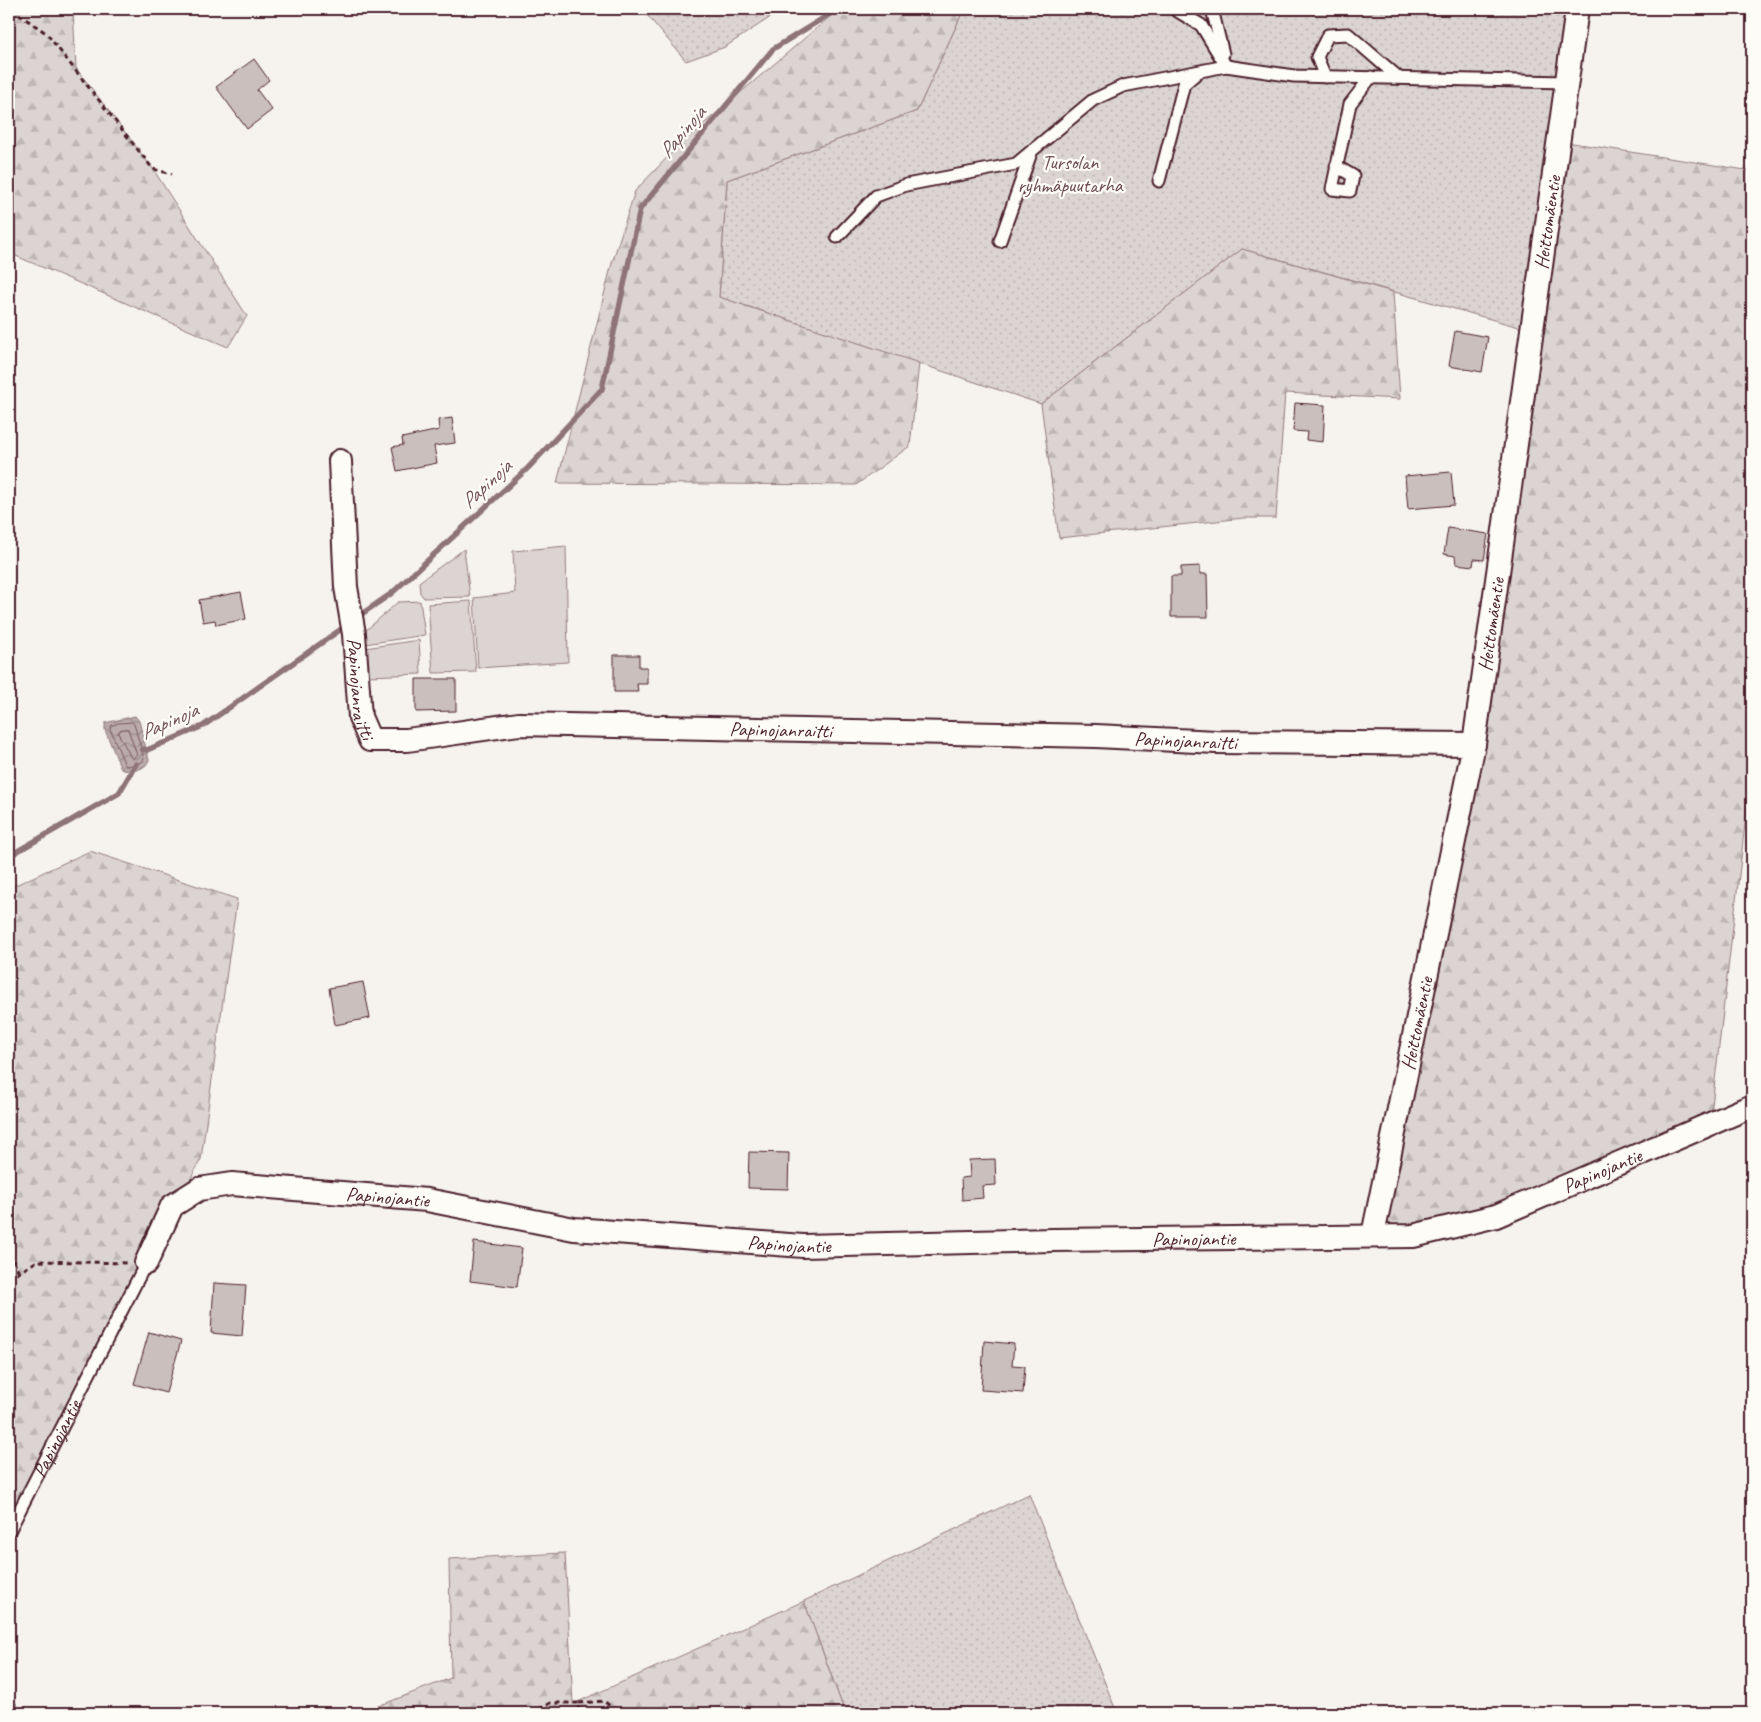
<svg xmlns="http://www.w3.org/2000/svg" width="1761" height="1722" font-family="Caveat,sans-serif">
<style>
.green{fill:url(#green-dots);stroke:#937a7e}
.forest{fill:url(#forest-firs);stroke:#937a7e}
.pitch{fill:#dcd4d2;stroke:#937a7e}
.water{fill:url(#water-waves);stroke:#8e7378}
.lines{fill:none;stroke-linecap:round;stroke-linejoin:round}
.shore{stroke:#77575f;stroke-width:1}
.stream{stroke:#8e7378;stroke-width:5.5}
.building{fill:#cbbfbe;stroke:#4a1f2b}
.lane-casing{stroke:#4a1f2b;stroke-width:15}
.street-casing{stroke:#4a1f2b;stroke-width:26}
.path{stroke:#4a1f2b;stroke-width:3;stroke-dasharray:5 4;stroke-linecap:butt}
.lane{stroke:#fdfcf7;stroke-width:11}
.street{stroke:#fdfcf7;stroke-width:22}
.labels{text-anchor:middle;stroke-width:4.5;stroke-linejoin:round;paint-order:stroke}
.park-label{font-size:20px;fill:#6e4c55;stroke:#fdfcf7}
.street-label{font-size:20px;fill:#4a1f2b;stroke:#fdfcf7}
.water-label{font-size:21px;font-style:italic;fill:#725058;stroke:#fdfcf7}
</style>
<defs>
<pattern id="green-dots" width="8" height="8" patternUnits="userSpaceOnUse" patternTransform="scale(1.25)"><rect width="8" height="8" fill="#dcd4d2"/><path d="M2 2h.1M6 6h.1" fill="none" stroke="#beb6b4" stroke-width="1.8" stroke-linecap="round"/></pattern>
<pattern id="forest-firs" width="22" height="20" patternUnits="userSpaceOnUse" patternTransform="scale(1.25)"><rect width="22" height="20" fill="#dcd4d2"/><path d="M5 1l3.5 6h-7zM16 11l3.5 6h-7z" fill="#beb6b4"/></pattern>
<pattern id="water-waves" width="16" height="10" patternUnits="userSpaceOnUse" patternTransform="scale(1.25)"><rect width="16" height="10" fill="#bbabac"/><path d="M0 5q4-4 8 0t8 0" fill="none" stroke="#9a8b8c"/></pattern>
</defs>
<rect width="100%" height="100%" fill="#f6f3ef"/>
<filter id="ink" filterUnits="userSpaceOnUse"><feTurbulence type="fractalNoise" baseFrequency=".02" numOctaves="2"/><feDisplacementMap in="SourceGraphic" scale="10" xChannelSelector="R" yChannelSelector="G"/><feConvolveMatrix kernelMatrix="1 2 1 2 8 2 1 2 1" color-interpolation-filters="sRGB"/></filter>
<g filter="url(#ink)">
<path class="green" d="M 642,9 L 783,9 L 725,47 L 686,61 Z
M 964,9 L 1574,9 L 1533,331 L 1242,249 L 1041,404 L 719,297 L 727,180 L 917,111 Z
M 1029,1494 L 1117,1713 L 845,1713 L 804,1601 Z"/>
<path class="forest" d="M 9,9 L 73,9 L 76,68 L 153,169 L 247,316 L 228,347 L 9,253 Z
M 839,9 L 964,9 L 917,111 L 727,180 L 719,297 L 919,363 L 910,446 L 856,485 L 557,483 L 612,263 L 635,191 L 680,144 Z
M 1560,141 L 1752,171 L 1752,764 L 1710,1123 L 1496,1216 L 1373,1235 L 1474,744 Z
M 1242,249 L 1393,292 L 1400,399 L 1285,393 L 1276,518 L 1244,518 L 1059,538 L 1041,404 Z
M 90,851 L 237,899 L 201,1159 L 9,1531 L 9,888 Z
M 565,1553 L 573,1704 L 804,1601 L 845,1713 L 360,1713 L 451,1678 L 449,1559 Z"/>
<path class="pitch" d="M 566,546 L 568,662 L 478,668 L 474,598 L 515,593 L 513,551 Z
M 464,549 L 470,597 L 424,598 L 420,593 L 419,582 Z
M 420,601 L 425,635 L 365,644 L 364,632 L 398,602 Z
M 471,601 L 476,672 L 433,673 L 428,604 Z
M 419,640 L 421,674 L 367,676 L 365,648 Z"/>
<path class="water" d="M 135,716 L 139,721 L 149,760 C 146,770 130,773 121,769 L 105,730 L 105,723 Z"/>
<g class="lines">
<path class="shore" d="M 119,723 L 132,722 L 134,724 L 144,759 L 142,762 L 128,766 L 125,765 L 110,729 L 111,726 Z
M 128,729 L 137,755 L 132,759 L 118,733 L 120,730 Z"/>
<path class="stream" d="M 356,618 L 392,593 L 528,468 L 602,389 L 640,209 L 773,49 L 838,9
M 142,749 L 147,750 L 203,726 L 347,625
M 9,856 L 119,793 L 136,764"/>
</g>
<path class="building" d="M 254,59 L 269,80 L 257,90 L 272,110 L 247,129 L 216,87 Z
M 1455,331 L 1488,337 L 1482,372 L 1449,366 Z
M 1295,403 L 1325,405 L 1323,442 L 1306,440 L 1307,432 L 1293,431 Z
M 452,418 L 455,443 L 434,446 L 437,463 L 397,471 L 392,447 L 403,445 L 402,438 L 439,430 L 438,420 Z
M 1451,472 L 1454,505 L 1408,509 L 1405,476 Z
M 1448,528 L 1488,534 L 1484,560 L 1474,559 L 1473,566 L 1456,564 L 1455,556 L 1444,554 Z
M 1200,566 L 1200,574 L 1207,574 L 1208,617 L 1171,617 L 1171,576 L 1181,576 L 1181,567 Z
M 241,592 L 246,619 L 216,625 L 215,620 L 203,622 L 199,600 Z
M 614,655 L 639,655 L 639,667 L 647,667 L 647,684 L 637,684 L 638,692 L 614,692 Z
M 416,679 L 456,679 L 456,711 L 416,712 Z
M 363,982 L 370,1018 L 335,1025 L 329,988 Z
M 749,1152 L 789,1153 L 788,1189 L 748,1188 Z
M 995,1159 L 996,1185 L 982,1186 L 983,1198 L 962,1200 L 961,1178 L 970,1177 L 969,1160 Z
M 474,1242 L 522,1248 L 517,1287 L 470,1281 Z
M 214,1283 L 246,1285 L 242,1336 L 211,1333 Z
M 149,1332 L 181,1341 L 166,1393 L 134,1384 Z
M 984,1341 L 1014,1344 L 1012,1365 L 1025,1366 L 1023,1393 L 981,1390 Z"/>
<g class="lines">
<g class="lane-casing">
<g id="lane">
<path d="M 1174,9 L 1201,25 L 1226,66"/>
<path d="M 1212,9 L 1223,54"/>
<path d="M 1325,77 L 1317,57 L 1328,35 L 1348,34 L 1399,78"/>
<path d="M 1336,166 L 1353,176 L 1350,191 L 1332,189 L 1350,104 L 1371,77"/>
<path d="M 1159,181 L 1184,84 L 1198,72"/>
<path d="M 837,237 L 876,196 L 906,185 L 1016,164 L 1093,100 L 1123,86 L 1226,66 L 1294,76 L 1568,82"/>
<path d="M 1000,241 L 1031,153"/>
<path id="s1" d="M 9,1531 L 146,1263"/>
<path d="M 9,1706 L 11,1713"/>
</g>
</g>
<g class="street-casing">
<g id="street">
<path id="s2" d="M 340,461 L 346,587 L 354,634 L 360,717 L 370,740 L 407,740 L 519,724 L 1096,736 L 1216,742 L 1474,744"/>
<path id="s3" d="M 1373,1235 L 1474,744 L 1577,9"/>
<path id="s4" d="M 146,1263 L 172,1206 L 199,1189 L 232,1184 L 427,1200 L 574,1229 L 803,1246 L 1053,1240 L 1413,1236 L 1496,1216 L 1752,1106"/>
</g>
</g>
<path class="path" d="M 11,9 L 46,33 L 153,169 L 172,174
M 9,1251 L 19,1272
M 9,1279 L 37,1261 L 128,1263
M 579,1703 L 604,1701 L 618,1713
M 531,1713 L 550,1703 L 579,1703 L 578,1713"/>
<use href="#lane" class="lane"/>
<use href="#street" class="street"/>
</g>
</g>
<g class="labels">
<g class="park-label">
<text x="1070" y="169">Tursolan<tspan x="1070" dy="23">ryhmäpuutarha</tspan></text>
</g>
<g class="street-label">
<text dy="7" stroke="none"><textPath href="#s3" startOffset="1028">Heittomäentie</textPath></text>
<text dy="7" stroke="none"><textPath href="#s3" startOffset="622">Heittomäentie</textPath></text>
<text dy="7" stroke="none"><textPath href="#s2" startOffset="229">Papinojanraitti</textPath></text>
<text dy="7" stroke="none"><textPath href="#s2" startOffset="694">Papinojanraitti</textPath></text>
<text dy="7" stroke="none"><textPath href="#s2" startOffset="1099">Papinojanraitti</textPath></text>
<text dy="7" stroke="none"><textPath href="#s3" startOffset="216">Heittomäentie</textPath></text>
<text dy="7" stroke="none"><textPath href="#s4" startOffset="1514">Papinojantie</textPath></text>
<text dy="7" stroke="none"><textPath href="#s4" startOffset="284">Papinojantie</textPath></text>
<text dy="7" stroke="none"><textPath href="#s4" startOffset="1094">Papinojantie</textPath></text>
<text dy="7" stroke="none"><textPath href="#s4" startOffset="689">Papinojantie</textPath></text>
<text dy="7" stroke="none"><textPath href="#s1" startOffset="104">Papinojantie</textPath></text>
</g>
<g class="water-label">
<text transform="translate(682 132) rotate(-50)" y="7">Papinoja</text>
<text transform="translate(486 484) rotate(-43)" y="7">Papinoja</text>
<text transform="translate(169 721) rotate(-24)" y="7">Papinoja</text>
</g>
</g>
<rect width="1761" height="1722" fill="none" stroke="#fdfcf7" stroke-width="30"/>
<rect x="15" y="15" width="1731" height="1692" fill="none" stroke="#4a1f2b" stroke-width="2" filter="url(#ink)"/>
</svg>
